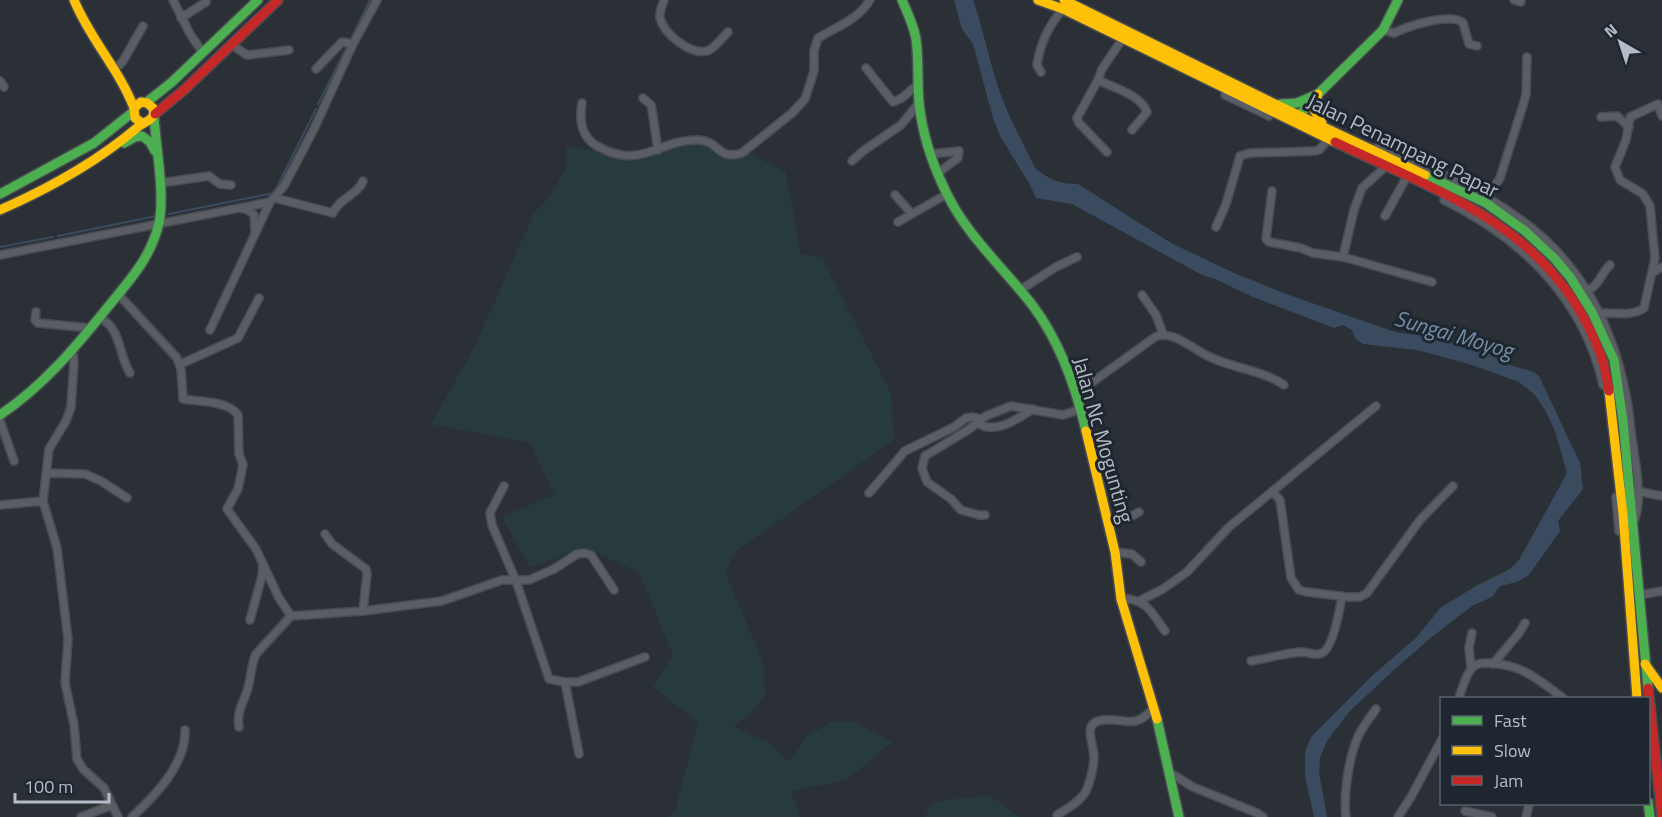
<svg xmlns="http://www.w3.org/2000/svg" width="1662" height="817" font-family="'Titillium Web',sans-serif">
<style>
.green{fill:#283b3c}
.water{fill:#3a4b5f}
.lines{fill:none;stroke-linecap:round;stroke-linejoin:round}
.stream{stroke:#3a4b5f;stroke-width:2}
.street-casing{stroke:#484c51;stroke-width:10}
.fast-casing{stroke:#484c51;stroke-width:12}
.slow-casing{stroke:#484c51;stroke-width:12}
.jam-casing{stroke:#484c51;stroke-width:12}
.street{stroke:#5a5e64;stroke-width:7}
.fast{stroke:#4caf50;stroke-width:9}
.slow{stroke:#ffc107;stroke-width:9}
.jam{stroke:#c62828;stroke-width:9}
.labels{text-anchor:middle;stroke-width:6;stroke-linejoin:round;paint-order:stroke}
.street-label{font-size:21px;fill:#b4bcc7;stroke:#1e2630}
.water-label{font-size:22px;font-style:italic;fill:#778ea8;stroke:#1e2630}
</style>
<rect width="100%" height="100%" fill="#2a3036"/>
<path class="green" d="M 689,143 L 706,143 L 729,154 L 743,150 L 786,172 L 800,254 L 822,258 L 891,393 L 894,440 L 736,551 L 725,572 L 764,665 L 765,695 L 749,715 L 733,726 L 768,742 L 790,762 L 806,736 L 832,722 L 855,722 L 892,742 L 846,780 L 791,791 L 800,817 L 667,817 L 675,811 L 698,722 L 653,687 L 673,655 L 639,572 L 583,547 L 530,568 L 502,517 L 554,495 L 531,443 L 431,424 L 475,346 L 534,213 L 548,199 L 567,166 L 567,146 L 630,157 Z
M 989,795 L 1020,817 L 925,817 L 932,802 Z"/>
<path class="water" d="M 954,0 L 973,0 C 982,25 987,51 995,77 C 1004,109 1021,138 1035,168 C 1051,180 1058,184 1078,184 L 1171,243 L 1234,273 L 1286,294 L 1395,332 L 1426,336 L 1487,352 L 1510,365 L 1534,372 L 1539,376 L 1580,463 L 1583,489 L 1558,521 L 1560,531 L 1529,575 L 1517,582 L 1500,586 L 1492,597 L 1472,606 L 1433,636 L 1396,668 L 1349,712 L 1327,741 L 1320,757 L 1319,773 L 1327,817 L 1314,817 L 1305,776 L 1305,751 L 1311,737 L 1374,674 L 1416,638 L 1440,608 L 1476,586 L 1510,569 L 1519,560 L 1567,473 L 1555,431 L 1545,410 L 1535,395 L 1519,382 L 1469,364 L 1417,350 L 1363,344 L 1355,338 L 1352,330 L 1343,325 L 1334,328 L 1253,297 L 1213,278 L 1204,276 L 1072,204 L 1036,198 L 1029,183 L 1000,136 L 993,118 L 973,44 L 962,29 Z"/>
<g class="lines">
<path class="stream" d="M 352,37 L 370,0
M 318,104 L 348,45
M 169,214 L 274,193 L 316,109
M 58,236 L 156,216
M 0,247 L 53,237"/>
<g class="street-casing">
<path id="street" d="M 173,0 L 190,34 L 203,53
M 664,0 C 662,6 659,11 660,18 C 664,34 690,55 707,51 C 715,48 722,38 728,32
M 1514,0 L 1521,2
M 181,18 L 206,2
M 1383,30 L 1394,33 C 1408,26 1452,12 1463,23 L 1469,44 L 1477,46
M 1123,38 L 1102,69 L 1098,80 C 1114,88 1140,94 1147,112 L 1132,130
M 232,45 L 247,55 L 289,50
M 866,68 L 893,102 L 902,98 L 917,85
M 316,69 L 342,42 L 353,44
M 115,70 L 123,61 L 143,26
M 1041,72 L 1037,65 C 1040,44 1049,25 1063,9
M 1098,80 L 1077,118 L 1079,123 L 1107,152
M 0,81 L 4,87
M 1225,95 L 1269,116
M 643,98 L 651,105 L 652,110 L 658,150
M 582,103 C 579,121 581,138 599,147 C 641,170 658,140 696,140 C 720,139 716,161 742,153 L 792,113 L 805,99 L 814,71 L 814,51 L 818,38 C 836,27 858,20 870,0
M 1601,117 L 1617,116 L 1629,127
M 1373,149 L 1379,146 C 1426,167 1475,187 1517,217 C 1589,267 1623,346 1631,431 C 1634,457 1644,498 1634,521
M 931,154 L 959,151 L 958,158 L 938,173
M 852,161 L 863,151 L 901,125 L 919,103
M 160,183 L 209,176 L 220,184 L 231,185
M 1272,191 L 1266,239 L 1269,242 L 1301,248 L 1313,253 L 1343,257 L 1354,210 L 1362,188 L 1383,169
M 895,195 L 912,214
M 275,198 L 333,213 C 339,198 358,195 363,181
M 1487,198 L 1500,178 L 1524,102 L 1526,94 L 1527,57
M 1444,200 C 1521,238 1584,298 1603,385
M 240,208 L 248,210 L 254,215 L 255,230
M 1385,216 L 1405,180
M 898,222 L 947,194
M 1216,227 L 1226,204 L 1240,156 L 1250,153 L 1315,151 L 1319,150 L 1326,142
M 0,255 L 270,202 L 284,186 L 314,129 L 353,44 L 377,0
M 1343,257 L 1432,282
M 1652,273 L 1662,267
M 1020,290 L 1056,267 L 1077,257
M 1586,291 C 1598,288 1601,273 1610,265
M 118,294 L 177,358 L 181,369 L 183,399 C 199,402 227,400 238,415 L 239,454 L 243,465 L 238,489 L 227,509 L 256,549 L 279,598 L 291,616
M 1142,295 L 1156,315 L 1163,334
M 36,312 L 35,320 L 38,323 L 90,328
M 1599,313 C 1615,312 1631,317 1644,308 L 1655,258 L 1650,206 L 1643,194 L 1620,180 L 1615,167 L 1626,140 L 1630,117 L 1658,104 L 1662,116
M 99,317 C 122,329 118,354 130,373
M 210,330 L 270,202
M 72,351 L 74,361 L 71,407 L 66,421 L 49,449 L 43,501 L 57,548 L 68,639 L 65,683 L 74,725 L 77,759 L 83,769 L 104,788 L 118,817
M 181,364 L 238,338 L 259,298
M 1076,394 L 1155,337 C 1172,329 1194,350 1210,357 C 1232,368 1265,371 1284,385
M 0,421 L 14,461
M 977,423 C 996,435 1017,419 1033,409
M 48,473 L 85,474 L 101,481 L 127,498
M 504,486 L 490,513 L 492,525 L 516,581 L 549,679 L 565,682 L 579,754
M 1272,491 L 1280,500 L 1291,578 L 1299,590 L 1307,592 L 1348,597 L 1360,597 L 1367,593 L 1420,520 L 1453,486
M 1637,491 L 1662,496
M 869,493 L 905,451 L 954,427 L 966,418 L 972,417 L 981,419
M 1616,497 L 1619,531
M 0,505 L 43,501
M 985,515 L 979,515 L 961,510 L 951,499 L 927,482 L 922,468 L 925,456 L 968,430 L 986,416 L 1011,406 L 1063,415 L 1081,409
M 1108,522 L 1128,518 L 1139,512
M 325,534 L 332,544 L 366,569 L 367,574 L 363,611
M 1115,552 L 1132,554 L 1141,562
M 1640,595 L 1662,591
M 1122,598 C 1148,600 1151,612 1165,631
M 1139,601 L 1163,589 L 1187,572 L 1229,527 L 1376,406
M 291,616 L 363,611 L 442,601 L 502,580 L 529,580 L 554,569 L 577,554 L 584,553 L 591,555 L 614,590
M 250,620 L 262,576 L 263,564
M 1251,661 C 1266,659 1288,652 1303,652 C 1309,653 1316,656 1322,653 C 1333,649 1340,608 1342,596
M 1493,664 L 1519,633 L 1525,623
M 1471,668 L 1469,647 L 1472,633
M 565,682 L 578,682 L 645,657
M 1459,698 C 1462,689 1465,676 1472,668 C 1476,663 1482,663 1489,663 C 1524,665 1537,679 1563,698
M 239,727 C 236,713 244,701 248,688 C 251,677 251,665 256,654 L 291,616
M 1169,772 L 1193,787 L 1257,813 L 1263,817
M 1465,811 L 1492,817
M 1057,815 C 1067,809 1081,801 1086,791 C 1090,782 1093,769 1094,759 C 1095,744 1080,723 1103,720 C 1128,718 1133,730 1153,709
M 81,817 L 112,805
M 132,817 C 156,795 186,764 185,730
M 1346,817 C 1343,797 1349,756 1358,737 C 1362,727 1370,718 1376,709
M 1398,817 L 1411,797 L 1442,739
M 1526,817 L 1529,804"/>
</g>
<g class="fast-casing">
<path id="fast" d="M 902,0 C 907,12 914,26 916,39 C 919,59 917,81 919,102 C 922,133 933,166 947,194 C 968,237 1004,268 1033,306 C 1060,342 1076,388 1086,431
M 147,102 L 172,82 L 258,0
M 1280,104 L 1297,103 L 1318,94
M 1295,120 L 1318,94 L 1383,30 L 1398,0
M 124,143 L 135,137 L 142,136 L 150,142 L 155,151
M 1425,175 L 1486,203 L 1525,231 L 1554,258 L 1570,277 L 1592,312 L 1614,360 L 1623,421 L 1648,688
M 0,194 L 94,143 L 133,112
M 0,415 C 43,386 75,348 107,308 C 129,281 151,258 159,223 C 165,193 156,148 154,117
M 1157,719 L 1179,817
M 1648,802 L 1650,817"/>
</g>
<g class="slow-casing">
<path id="slow" d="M 74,0 C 90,39 119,69 134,108
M 1038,0 L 1063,9 L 1335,142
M 1064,0 L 1273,103 L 1425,175
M 1318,94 L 1314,110 L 1322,123
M 0,210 C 50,188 97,162 138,127 C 146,120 156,121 153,108 L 147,103 L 141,102 L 134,108 L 135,118 L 142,123
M 1609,391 L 1623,514 L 1637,698
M 1086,431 L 1115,552 L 1121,599 L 1157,719
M 1645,664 L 1662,688"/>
</g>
<g class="jam-casing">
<path id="jam" d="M 155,114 L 185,89 L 278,0
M 1335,142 C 1446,195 1555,229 1601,356 C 1605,367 1607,380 1609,391
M 1648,688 L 1662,817"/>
</g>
<use href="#street" class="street"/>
<use href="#fast" class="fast"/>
<use href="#slow" class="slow"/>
<use href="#jam" class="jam"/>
</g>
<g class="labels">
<g class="street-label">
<text transform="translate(1403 146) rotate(26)" y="7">Jalan Penampang Papar</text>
<text transform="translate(1103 440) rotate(74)" y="7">Jalan Nc Mogunting</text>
</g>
<g class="water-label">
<text transform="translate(1454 334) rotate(16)" y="8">Sungai Moyog</text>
</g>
</g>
<rect x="1440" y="697" width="210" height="108" fill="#1e2630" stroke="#5a626c" stroke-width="1.5"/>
<rect x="1452" y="716" width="30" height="9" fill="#4caf50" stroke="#5a626c" stroke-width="1.5"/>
<text x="1494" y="727" font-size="18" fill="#b4bcc7">Fast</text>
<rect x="1452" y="746" width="30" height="9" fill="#ffc107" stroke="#5a626c" stroke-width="1.5"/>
<text x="1494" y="757" font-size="18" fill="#b4bcc7">Slow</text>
<rect x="1452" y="776" width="30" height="9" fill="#c62828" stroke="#5a626c" stroke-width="1.5"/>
<text x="1494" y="787" font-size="18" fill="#b4bcc7">Jam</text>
<g transform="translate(1620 42) rotate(321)" stroke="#1e2630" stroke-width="4.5" paint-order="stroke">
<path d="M0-4.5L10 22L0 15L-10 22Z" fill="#b4bcc7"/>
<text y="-9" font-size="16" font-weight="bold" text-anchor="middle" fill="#b4bcc7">N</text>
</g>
<path d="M15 793v9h94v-9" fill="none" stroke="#b4bcc7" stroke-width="3"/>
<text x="24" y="793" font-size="18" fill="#b4bcc7" stroke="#1e2630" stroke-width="4.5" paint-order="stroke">100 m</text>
</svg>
